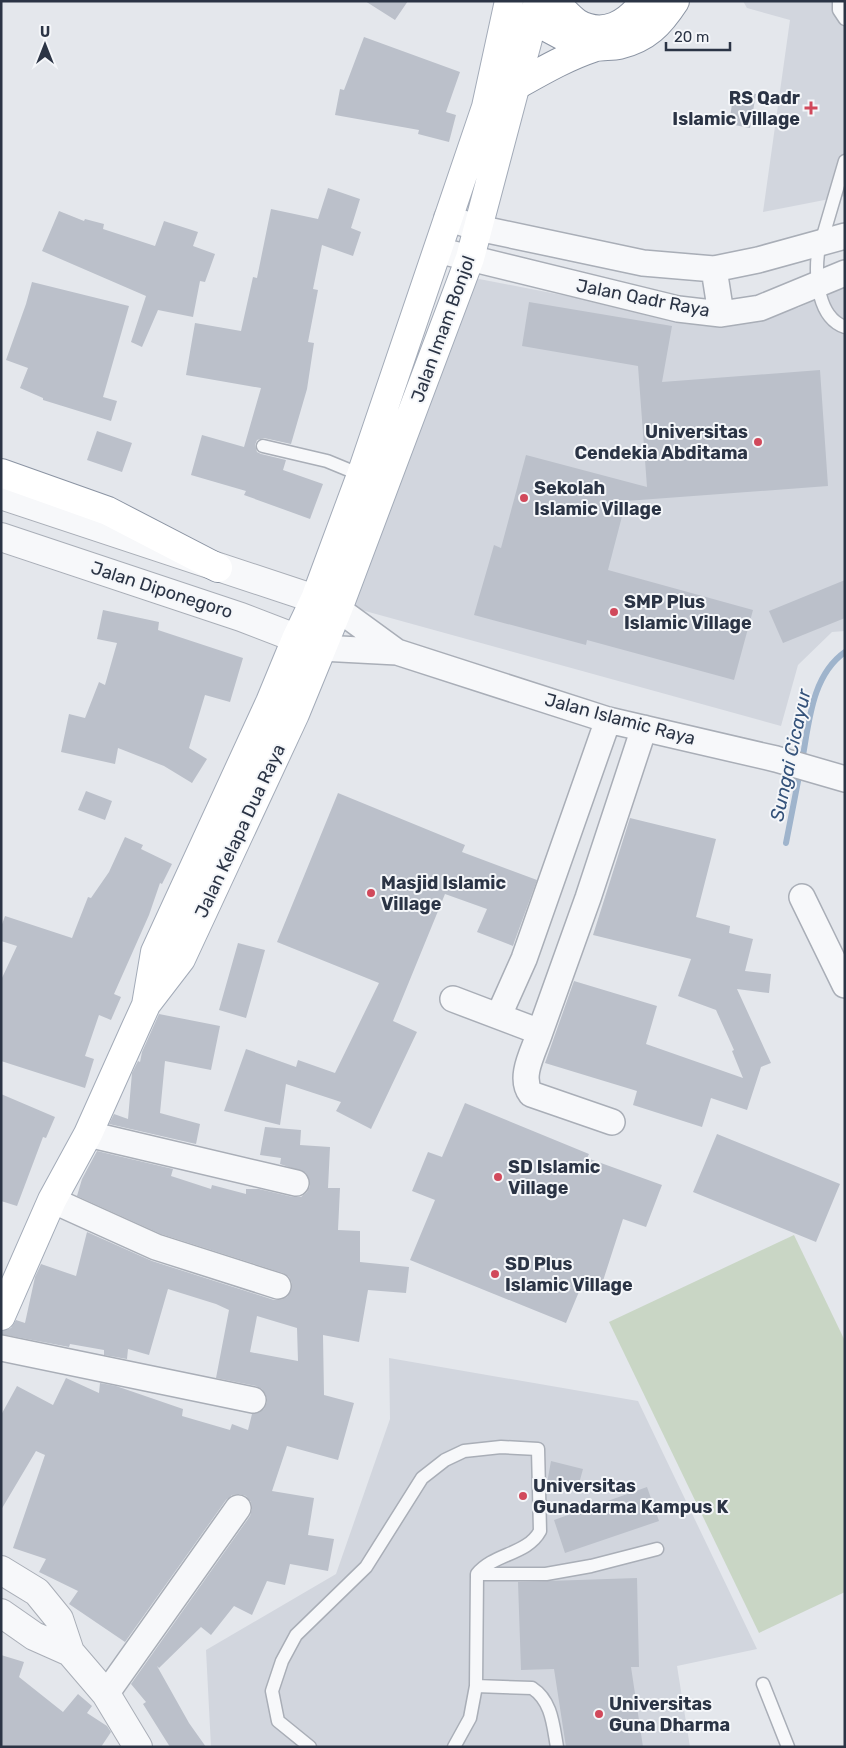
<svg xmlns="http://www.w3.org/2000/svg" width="846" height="1748" font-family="Rubik,sans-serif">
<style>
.built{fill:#d2d6de}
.green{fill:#c9d6c5}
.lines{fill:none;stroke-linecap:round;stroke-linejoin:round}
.stream{stroke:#9fb4cc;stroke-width:6}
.building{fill:#bbc0ca;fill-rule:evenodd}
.service-casing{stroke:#a9aeb7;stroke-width:15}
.minor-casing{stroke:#a9aeb7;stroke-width:28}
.tertiary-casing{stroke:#a9aeb7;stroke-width:30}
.primary-casing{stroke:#a3abb8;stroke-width:30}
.motorway-casing{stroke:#8b94a3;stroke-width:30}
.service{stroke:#f7f8fa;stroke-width:12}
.minor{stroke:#f7f8fa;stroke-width:25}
.tertiary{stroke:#f7f8fa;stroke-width:28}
.primary{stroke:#fff;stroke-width:28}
.motorway{stroke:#fff;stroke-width:28}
.poi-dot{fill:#d1495b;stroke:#f4f6f9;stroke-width:2}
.labels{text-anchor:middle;stroke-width:4;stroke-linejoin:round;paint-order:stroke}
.poi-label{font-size:18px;font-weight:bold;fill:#2b3445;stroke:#f4f6f9;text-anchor:start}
.street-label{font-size:18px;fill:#2b3445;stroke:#f4f6f9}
.water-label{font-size:19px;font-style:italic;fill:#34527a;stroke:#f4f6f9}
</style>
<rect width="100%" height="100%" fill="#e4e7ec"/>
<path class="built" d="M 743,1 L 845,1 L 845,196 L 763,212 L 790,20 L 747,8 Z
M 474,278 L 695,321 L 798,308 L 845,286 L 845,631 L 832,632 L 798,665 L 781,726 L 347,606 Z
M 389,1358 L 638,1401 L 757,1649 L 677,1666 L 690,1747 L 211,1747 L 206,1650 L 336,1574 L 390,1419 Z"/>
<path class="green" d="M 794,1235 L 845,1341 L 845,1592 L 759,1633 L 609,1322 Z"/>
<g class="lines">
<path class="stream" d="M 802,761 C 809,724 811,676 845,652
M 786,843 L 800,771"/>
</g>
<path class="building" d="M 365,1 L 408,1 L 395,20 Z
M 364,37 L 460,72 L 446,112 L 456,115 L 449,142 L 418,134 L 419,130 L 335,115 L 340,89 L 344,90 Z
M 734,91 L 756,94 L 750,128 L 729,124 Z
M 328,188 L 360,199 L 351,228 L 361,232 L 353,256 L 322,245 L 313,289 L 318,290 L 308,342 L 314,343 L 307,389 L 291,444 L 264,438 L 257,440 L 255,445 L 257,452 L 261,454 L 286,460 L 283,470 L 323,484 L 310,519 L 244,495 L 246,491 L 191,475 L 202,435 L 244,447 L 261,388 L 186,375 L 195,323 L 241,331 L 253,277 L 257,278 L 271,209 L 318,219 Z
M 59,211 L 84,221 L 85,219 L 104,224 L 103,229 L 155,246 L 164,221 L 198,232 L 193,246 L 215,254 L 205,282 L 200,281 L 193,317 L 158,310 L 142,347 L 131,342 L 146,296 L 42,251 Z
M 32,282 L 129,306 L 103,397 L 117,401 L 111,421 L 43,400 L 43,398 L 20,388 L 28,368 L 6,360 L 26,304 Z
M 529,302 L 672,326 L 662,382 L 820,370 L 828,486 L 626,501 L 608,570 L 753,610 L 734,680 L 587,640 L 586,645 L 474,615 L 494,545 L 501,548 L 526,455 L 647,487 L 638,366 L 522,346 Z
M 97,431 L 132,443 L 122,472 L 87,460 Z
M 845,580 L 845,618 L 783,643 L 769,611 Z
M 103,610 L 159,622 L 158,630 L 243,658 L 230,702 L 205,695 L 189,748 L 207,759 L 192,783 L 164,766 L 118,748 L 115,764 L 61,752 L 69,714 L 85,718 L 99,682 L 105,685 L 117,643 L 97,639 Z
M 86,791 L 112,801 L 105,820 L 78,810 Z
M 338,793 L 465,845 L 462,852 L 537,880 L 515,940 L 513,946 L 477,932 L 487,909 L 445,894 L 393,1021 L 417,1032 L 371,1129 L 336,1111 L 341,1102 L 286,1084 L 280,1125 L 224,1111 L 246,1049 L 296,1067 L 298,1060 L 335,1073 L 379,983 L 277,942 Z
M 630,818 L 716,839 L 696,917 L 730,926 L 729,933 L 753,939 L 745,971 L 771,974 L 769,993 L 737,989 L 771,1063 L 761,1067 L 747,1110 L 711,1098 L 702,1127 L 633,1105 L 637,1091 L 545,1063 L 574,981 L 657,1006 L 646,1044 L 743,1078 L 732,1051 L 734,1050 L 716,1010 L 678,996 L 691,959 L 593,935 Z
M 125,837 L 143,845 L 141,849 L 172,864 L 162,884 L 160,883 L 149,915 L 114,994 L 121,997 L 111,1020 L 99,1015 L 85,1056 L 94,1059 L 85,1088 L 1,1061 L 1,980 L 17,946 L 1,941 L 1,927 L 5,916 L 72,938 L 88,897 L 91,898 L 109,872 Z
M 238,943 L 265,950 L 246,1018 L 219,1010 Z
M 159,1014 L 220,1026 L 211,1070 L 165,1061 L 160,1113 L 200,1124 L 196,1144 L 109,1124 L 114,1114 L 128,1119 L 132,1073 L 138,1061 L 140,1062 L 142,1052 Z
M 1,1094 L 55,1117 L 46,1138 L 43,1137 L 17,1206 L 1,1201 Z
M 465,1103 L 589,1154 L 587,1158 L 662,1185 L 646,1227 L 623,1219 L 601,1287 L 583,1282 L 566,1323 L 410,1260 L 435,1200 L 412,1191 L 428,1152 L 442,1157 Z
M 265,1127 L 301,1130 L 300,1145 L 330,1147 L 328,1188 L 340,1188 L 338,1230 L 360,1231 L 360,1262 L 409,1267 L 406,1293 L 368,1290 L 359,1342 L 323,1335 L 324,1395 L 354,1403 L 338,1460 L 287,1446 L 272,1491 L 314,1498 L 308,1535 L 334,1539 L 328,1571 L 290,1564 L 285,1585 L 267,1581 L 252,1615 L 234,1606 L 211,1635 L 201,1627 L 159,1668 L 157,1666 L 189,1723 L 206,1747 L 170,1747 L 143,1704 L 146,1702 L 131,1684 L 250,1516 L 252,1509 L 251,1502 L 246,1496 L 239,1494 L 232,1495 L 226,1500 L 125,1642 L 69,1604 L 78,1591 L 39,1572 L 46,1559 L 13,1548 L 45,1455 L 36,1451 L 1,1510 L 1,1415 L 17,1386 L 53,1405 L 66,1378 L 99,1393 L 100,1383 L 116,1386 L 183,1409 L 182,1416 L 230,1430 L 232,1424 L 248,1430 L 252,1414 L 264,1409 L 267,1402 L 266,1395 L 262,1389 L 256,1386 L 216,1378 L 229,1310 L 216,1304 L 168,1289 L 149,1355 L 128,1349 L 127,1359 L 104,1355 L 104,1350 L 70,1344 L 69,1347 L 1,1334 L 1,1331 L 11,1328 L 16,1320 L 25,1323 L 35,1277 L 41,1264 L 76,1276 L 87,1232 L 152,1261 L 274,1300 L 281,1300 L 287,1297 L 291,1291 L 292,1283 L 289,1277 L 283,1273 L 161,1234 L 77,1196 L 82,1179 L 97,1151 L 173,1169 L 171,1176 L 211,1189 L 212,1185 L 246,1194 L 246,1189 L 259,1189 L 293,1197 L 301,1197 L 307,1192 L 310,1186 L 306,1173 L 280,1164 L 281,1158 L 260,1155 ZM 257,1316 L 297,1328 L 298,1361 L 250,1352 Z
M 717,1134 L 840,1184 L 816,1242 L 693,1192 Z
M 551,1461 L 583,1469 L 577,1491 L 547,1483 Z
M 647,1487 L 659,1521 L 565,1553 L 554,1520 Z
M 637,1578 L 639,1667 L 631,1667 L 643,1747 L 566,1747 L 554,1669 L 521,1670 L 518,1582 Z
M 1,1655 L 24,1662 L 19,1677 L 63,1712 L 78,1694 L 92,1706 L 87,1713 L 107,1726 L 111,1732 L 101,1747 L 1,1747 Z"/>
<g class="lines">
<g class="service-casing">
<path id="service" d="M 839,1 L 839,10 L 845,19
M 845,161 L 818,253 C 815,277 818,318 845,327
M 263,446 L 327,461 L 361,475
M 477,1574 L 546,1574 L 591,1566 L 657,1549
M 763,1684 L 788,1747
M 476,1686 L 532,1688 C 552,1701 553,1725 557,1747
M 310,1747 L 278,1721 L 272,1691 L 282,1661 L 296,1635 L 366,1567 L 422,1478 L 445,1460 L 464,1451 L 501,1447 L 538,1449 L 540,1531 C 527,1555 494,1553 477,1574 L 476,1686 L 470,1718 L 454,1747"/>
</g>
<g class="minor-casing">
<path id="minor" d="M 447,218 L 478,228 L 643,263 L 714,269 L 758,260 L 845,236
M 437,250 L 678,309 L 721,314 L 760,308 L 845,273
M 714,269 L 721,314
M 338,609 L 397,652
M 321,648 L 397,652 L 608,720 L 776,759 L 845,779
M 802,897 L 845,985
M 453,999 L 540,1032 L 588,898 L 644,728
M 499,1015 L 524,959 L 608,720
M 540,1032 C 534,1051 518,1077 531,1094 L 612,1122
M 88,1134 L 296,1183
M 52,1200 L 156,1247 L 278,1286
M 1,1348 L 253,1400
M 106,1694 L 238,1508"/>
</g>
<g class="tertiary-casing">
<path id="tertiary" d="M 1,495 L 315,599
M 1,537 L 241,617 L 319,647
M 1,1570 L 37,1592 L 59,1619 L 70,1652 L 106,1694 L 138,1747
M 1,1613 L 34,1636 L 70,1652"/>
</g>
<g class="primary-casing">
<path id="primary" d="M 148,1002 L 181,959 L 295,714 L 338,609 L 470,258 L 538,1
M 1,1316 L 52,1200 L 88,1134 L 136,1027 L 146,1005 L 155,952 L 270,702 L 296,639 L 315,599 L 361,475 L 486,107 L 509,1"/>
</g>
<g class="motorway-casing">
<path id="motorway" d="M 554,1 C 561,8 569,17 577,23 C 604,39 629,23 644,1
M 533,20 L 561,35 L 595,47
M 517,85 C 542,71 566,57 593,48 C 601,45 611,47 619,45 C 647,38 660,24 675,1
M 1,473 L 108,511 L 218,568"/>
</g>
<use href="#service" class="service"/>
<use href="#minor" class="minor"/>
<use href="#tertiary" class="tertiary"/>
<use href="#primary" class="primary"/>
<use href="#motorway" class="motorway"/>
</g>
<g class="poi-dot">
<path d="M808.5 100.5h5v5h5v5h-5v5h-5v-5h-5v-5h5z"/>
<circle cx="758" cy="442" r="5"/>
<circle cx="524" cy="498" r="5"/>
<circle cx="614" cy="612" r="5"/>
<circle cx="371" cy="893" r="5"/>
<circle cx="498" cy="1177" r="5"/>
<circle cx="495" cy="1274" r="5"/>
<circle cx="523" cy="1496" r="5"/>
<circle cx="599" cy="1714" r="5"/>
</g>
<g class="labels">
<g class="poi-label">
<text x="800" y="104" text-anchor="end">RS Qadr<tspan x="800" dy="21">Islamic Village</tspan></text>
<text x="748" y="438" text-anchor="end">Universitas<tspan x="748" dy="21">Cendekia Abditama</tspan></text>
<text x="534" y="494">Sekolah<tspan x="534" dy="21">Islamic Village</tspan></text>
<text x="624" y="608">SMP Plus<tspan x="624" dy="21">Islamic Village</tspan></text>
<text x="381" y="889">Masjid Islamic<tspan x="381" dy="21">Village</tspan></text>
<text x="508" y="1173">SD Islamic<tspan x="508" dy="21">Village</tspan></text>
<text x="505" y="1270">SD Plus<tspan x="505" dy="21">Islamic Village</tspan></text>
<text x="533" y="1492">Universitas<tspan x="533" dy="21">Gunadarma Kampus K</tspan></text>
<text x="609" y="1710">Universitas<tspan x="609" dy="21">Guna Dharma</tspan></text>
</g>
<g class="street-label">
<text transform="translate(643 298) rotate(11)" y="6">Jalan Qadr Raya</text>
<text transform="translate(443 329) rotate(-70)" y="6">Jalan Imam Bonjol</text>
<text transform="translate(162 590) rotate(18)" y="6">Jalan Diponegoro</text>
<text transform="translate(620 719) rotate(15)" y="6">Jalan Islamic Raya</text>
<text transform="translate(240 831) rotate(-65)" y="6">Jalan Kelapa Dua Raya</text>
</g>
<g class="water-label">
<text transform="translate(790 755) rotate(-78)" y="7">Sungai Cicayur</text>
</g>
</g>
<rect width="846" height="1748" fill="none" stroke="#2b3445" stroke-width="5"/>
<g transform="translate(45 45)" stroke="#f4f6f9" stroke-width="4" paint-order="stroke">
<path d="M0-4L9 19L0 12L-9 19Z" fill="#2b3445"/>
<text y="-8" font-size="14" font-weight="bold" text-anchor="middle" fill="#2b3445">U</text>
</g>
<path d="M666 42v8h64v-8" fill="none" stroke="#2b3445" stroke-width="2.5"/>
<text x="674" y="42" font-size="15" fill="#2b3445" stroke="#f4f6f9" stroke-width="4" paint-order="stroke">20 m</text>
</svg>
